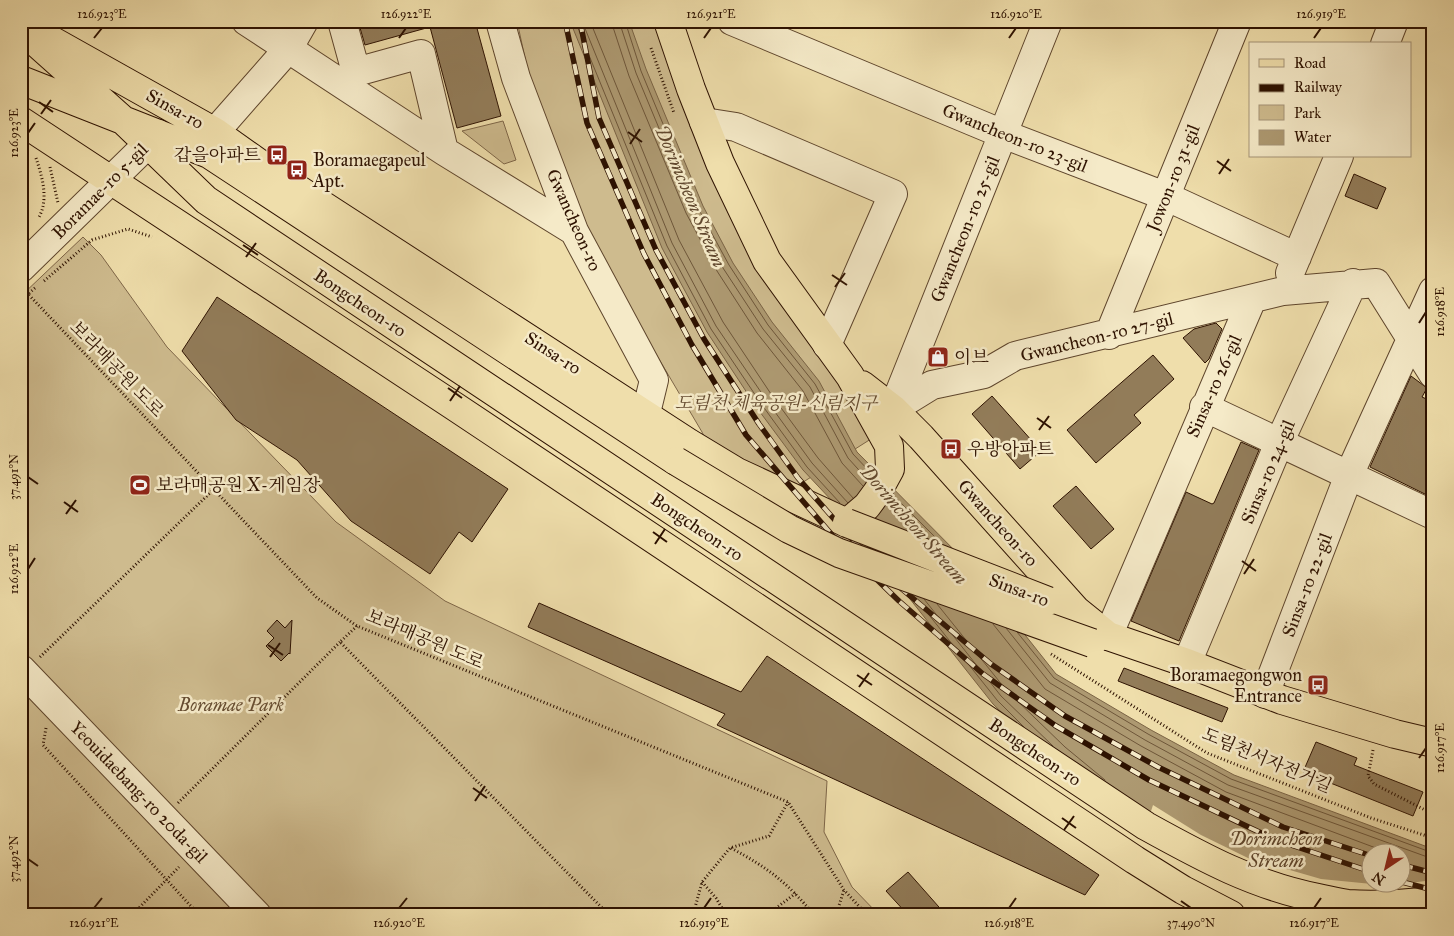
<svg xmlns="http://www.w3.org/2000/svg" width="1454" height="936" font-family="'IM FELL Great Primer','Noto Serif KR',serif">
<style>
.green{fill:#cebb8e;stroke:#7e6648}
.water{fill:#ad9971;stroke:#7a6344;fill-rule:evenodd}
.pier{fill:#efdeab}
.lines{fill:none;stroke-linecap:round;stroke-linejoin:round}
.shore{stroke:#6e5639;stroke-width:1}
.building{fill:#927c59;stroke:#2e1201}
.minor-casing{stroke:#5e452c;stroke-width:30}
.major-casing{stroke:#2e1201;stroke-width:30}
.path{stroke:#2e1201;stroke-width:3;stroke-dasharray:1 2.5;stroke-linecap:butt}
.minor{stroke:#f5eac8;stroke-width:28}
.major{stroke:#efdeab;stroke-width:28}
.rail-casing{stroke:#2e1201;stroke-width:5.5}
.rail{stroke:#f5eac8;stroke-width:4;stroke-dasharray:11;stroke-linecap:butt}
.major-bridge-casing{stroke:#2e1201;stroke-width:30;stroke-linecap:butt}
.major-bridge{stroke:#efdeab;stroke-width:28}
.ticks{fill:none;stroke:#2e1201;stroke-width:2}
.labels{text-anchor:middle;stroke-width:5;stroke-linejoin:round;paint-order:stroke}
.street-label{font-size:18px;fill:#2e1201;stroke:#f5eac8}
.poi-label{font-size:18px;fill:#2e1201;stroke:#f5eac8;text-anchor:start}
.park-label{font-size:18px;font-style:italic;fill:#664d32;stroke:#f5eac8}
.water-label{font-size:19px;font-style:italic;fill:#61482e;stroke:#f5eac8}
.neatline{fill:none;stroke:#2e1201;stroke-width:2}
.ticks-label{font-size:12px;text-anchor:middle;fill:#2e1201}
</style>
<rect width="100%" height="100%" fill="#efdeab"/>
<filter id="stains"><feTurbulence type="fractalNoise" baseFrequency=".004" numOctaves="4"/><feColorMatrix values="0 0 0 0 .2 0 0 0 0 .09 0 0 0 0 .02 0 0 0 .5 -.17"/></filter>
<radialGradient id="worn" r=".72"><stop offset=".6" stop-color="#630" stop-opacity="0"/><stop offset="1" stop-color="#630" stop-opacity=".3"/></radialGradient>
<path class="green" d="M 517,21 L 664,21 L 760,260 L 896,423 L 764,507 L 723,477 L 702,432 L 584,232 L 528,72 Z
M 503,121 L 516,160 L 504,164 L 462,131 Z
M 83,237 L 101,255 L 167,347 L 336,522 L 445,601 L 827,781 L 824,832 L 852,887 L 879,915 L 21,915 L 21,296 Z"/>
<path class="water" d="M 570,21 L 629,21 L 646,69 L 703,206 L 733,263 L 772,322 L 819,381 L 857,452 L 972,568 L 1056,674 L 1151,730 L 1234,775 L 1433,849 L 1433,915 L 1295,915 L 1052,761 L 993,704 L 834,503 L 803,470 L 757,408 L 707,332 L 662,248 ZM 1372,854 L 1402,854 L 1402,884 L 1372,884 Z"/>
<path class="pier" d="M 1153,805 L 1201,835 L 1248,858 L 1321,879 L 1372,884 L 1402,884 L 1433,880 L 1433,915 L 1288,915 L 1247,900 L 1193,873 L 1142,839 Z"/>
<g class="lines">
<path class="shore" d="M 575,21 L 667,246 L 711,329 L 762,405 L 807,467 L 840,503
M 582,21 L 672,243 L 716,326 L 767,401 L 812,463 L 848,503
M 590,21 L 679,240 L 723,322 L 773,397 L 818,458 L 853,498
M 611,21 L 629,76 L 686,213 L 717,271 L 757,333 L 803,391 L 842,463 L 863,486
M 619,21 L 636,73 L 693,210 L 723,268 L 763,329 L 810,387 L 848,458 L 867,479
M 625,21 L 641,71 L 698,208 L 729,265 L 768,325 L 815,384 L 853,454 L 871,473
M 893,495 L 941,543
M 889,501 L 926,538
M 913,595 L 997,700 L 1024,727
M 924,599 L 1001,696 L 1053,746
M 937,604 L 1007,691 L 1065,747 L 1105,780
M 993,624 L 1045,689 L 1141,746 L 1226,792 L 1392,854
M 1006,628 L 1050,683 L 1145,740 L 1228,785 L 1433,859
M 1017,632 L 1054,678 L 1148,734 L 1231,779 L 1433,853"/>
</g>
<path class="building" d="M 358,21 L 475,21 L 501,116 L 457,128 L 430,27 L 365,45 Z
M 1354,174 L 1386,188 L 1377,209 L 1345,196 Z
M 217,297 L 508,489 L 472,542 L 459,532 L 430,574 L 351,521 L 297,460 L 236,420 L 182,351 Z
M 1216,323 L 1222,329 L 1209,359 L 1205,363 L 1183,338 L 1194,329 Z
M 1153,355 L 1174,379 L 1134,415 L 1141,423 L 1096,463 L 1067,430 Z
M 1411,376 L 1427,388 L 1422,397 L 1433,402 L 1433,498 L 1370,467 Z
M 992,396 L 1041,451 L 1020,469 L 972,414 Z
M 1241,442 L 1259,450 L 1179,641 L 1131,621 L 1186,492 L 1212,504 L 1214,503 Z
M 1076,486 L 1114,529 L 1091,549 L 1053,506 Z
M 539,603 L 741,692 L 767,656 L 1099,875 L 1085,895 L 717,725 L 725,714 L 528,627 Z
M 277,620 L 285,628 L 292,620 L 290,654 L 289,653 L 281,661 L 266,646 L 274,638 L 267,631 Z
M 1124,668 L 1228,708 L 1222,722 L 1118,681 Z
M 1316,742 L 1357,758 L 1354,765 L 1423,792 L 1413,816 L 1303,772 Z
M 908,872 L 946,915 L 908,915 L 886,891 Z"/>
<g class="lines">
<g class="minor-casing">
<path id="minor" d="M 246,21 L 444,151 L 574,231
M 342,21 L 356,72 L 421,54 L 444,151
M 500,21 L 516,78 L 574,231 L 654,380 L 646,413
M 732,21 L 1003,134 L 1165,196 L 1297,257
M 1385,44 L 1394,21
M 704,122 L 736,127 L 893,194 L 827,345
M 215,132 L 288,49 L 304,21
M 21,268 L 158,134
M 1290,273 L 1339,156
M 1109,335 L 1237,21
M 1204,407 L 1433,515
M 893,409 L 932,385 L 984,374 L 1015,356 L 1283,291 L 1376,283 L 1433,374
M 893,409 L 1048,21
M 1108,636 L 1252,299
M 1187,663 L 1279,443 L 1353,283
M 21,669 L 257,915
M 1265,694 L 1349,475 L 1433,291"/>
</g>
<g class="major-casing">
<path id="major" d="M 21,29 L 124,121 L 206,200 L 1146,826 C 1202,857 1255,886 1318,898 C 1328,900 1338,903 1348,904 C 1377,906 1405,904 1433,901
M 51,40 L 215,132 L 270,171 L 689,443 L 737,472 L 847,523 L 867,506 L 878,491 L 890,469 L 889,446 L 850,376 L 767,261 L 720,163 L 691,89 L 668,21
M 21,80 L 209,154 L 676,461
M 21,121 L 454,406 L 1135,860 L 1183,890 L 1231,915
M 862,385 L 893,409 L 921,437 L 1076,610
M 1048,601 L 1077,611 L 1108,636 L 1187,663 L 1282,700 L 1395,734 L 1433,743"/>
</g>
<path class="path" d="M 642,21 L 645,30
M 651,48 L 674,113
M 36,158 C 42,176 49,199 39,217
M 50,167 L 58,203
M 44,281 L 92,240 L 128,229 L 152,237
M 35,288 L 28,294 L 317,598 L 357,626 L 788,802 L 844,890 L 867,915
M 357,626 L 340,642 L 609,915
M 1051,654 L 1207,753 L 1371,818 L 1433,838
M 40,657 L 214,489
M 46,728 L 43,745 L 199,915
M 1373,750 L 1368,776 L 1374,784 L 1433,814
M 178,803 L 340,642
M 731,848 C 768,868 787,882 814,915
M 702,882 L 716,898 L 726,915
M 132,915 L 179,867
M 693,915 L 702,882 L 730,848 L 769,836 L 788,802
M 767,915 L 796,893
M 836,915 L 844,890"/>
<use href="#minor" class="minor"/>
<use href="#major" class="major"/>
<g class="rail-casing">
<path id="rail" d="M 565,21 L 587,123 L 644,254 L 692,345 L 746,435 L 839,543 L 899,601 L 983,674 L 1056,726 L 1149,780 L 1276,840 L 1372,872
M 580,21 L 599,118 L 656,250 L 704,339 L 759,424 L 798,478 L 848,535 L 903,590 L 991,664 L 1065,716 L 1158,767 L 1283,827 L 1372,856
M 1402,865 L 1433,873
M 1402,882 L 1433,890"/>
</g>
<use href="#rail" class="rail"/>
<g class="major-bridge-casing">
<path id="major-bridge" d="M 676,461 L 789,529 L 839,553 L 1092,643
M 847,523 L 1048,601"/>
</g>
<use href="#major-bridge" class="major-bridge"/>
</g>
<path class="ticks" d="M 94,38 L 102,28M 399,38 L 406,28M 704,38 L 711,28M 1009,38 L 1016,28M 1314,38 L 1321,28M 39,102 L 53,112M 41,114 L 51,100M 628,132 L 642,142M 28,133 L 35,123M 630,144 L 640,129M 1217,161 L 1231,171M 1219,174 L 1229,159M 243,245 L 258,255M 246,257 L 256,243M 832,275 L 847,285M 835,287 L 845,273M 1419,323 L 1426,312M 448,388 L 462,398M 450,401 L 460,386M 1037,418 L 1051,428M 1039,430 L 1049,416M 28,477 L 38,484M 64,502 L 78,512M 66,514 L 76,500M 653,532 L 667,542M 655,544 L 665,529M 1242,561 L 1256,571M 28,569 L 35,558M 1244,574 L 1254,559M 268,645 L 283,655M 270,657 L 280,643M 857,675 L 872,685M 859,687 L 869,673M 1419,758 L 1426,748M 473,788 L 487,798M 475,801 L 485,786M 1062,818 L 1076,828M 1064,830 L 1074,816M 28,859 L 38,866M 1181,901 L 1191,908M 94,908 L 102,898M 399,908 L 407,898M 704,908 L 711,898M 1009,908 L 1016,898M 1314,908 L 1321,898"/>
<defs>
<g id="bus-square" transform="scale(1.125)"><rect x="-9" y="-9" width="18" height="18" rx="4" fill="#8f2418" stroke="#f5eac8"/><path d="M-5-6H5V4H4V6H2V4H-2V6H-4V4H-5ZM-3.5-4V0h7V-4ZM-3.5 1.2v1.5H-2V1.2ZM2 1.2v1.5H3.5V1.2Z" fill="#fff"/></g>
<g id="shop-square" transform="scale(1.125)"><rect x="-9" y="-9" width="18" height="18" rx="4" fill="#8f2418" stroke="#f5eac8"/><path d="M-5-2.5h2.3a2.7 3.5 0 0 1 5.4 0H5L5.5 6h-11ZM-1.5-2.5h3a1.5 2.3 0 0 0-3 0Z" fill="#fff"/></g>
<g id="stadium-square" transform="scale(1.125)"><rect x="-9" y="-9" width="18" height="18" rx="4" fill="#8f2418" stroke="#f5eac8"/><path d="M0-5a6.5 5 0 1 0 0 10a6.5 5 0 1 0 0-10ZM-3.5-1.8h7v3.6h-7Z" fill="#fff"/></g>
</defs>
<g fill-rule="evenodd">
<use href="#bus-square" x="277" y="155"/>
<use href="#bus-square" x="297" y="170"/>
<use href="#shop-square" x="938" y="357"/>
<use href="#bus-square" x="951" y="449"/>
<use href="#stadium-square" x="140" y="485"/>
<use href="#bus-square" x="1318" y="685"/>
</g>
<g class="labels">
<g class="street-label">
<text transform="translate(175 109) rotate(29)" y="6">Sinsa-ro</text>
<text transform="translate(1015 138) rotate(22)" y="6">Gwancheon-ro 23-gil</text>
<text transform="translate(1173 178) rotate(-68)" y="6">Jowon-ro 31-gil</text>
<text transform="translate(100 191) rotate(-45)" y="6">Boramae-ro 5-gil</text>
<text transform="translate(574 220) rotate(66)" y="6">Gwancheon-ro</text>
<text transform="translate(965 229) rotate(-68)" y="6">Gwancheon-ro 25-gil</text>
<text transform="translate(360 303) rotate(34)" y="6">Bongcheon-ro</text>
<text transform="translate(1097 337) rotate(-14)" y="6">Gwancheon-ro 27-gil</text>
<text transform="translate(553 353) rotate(33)" y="6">Sinsa-ro</text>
<text transform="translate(117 369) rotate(46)" y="6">보라매공원 도로</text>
<text transform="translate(1214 386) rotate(-66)" y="6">Sinsa-ro 26-gil</text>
<text transform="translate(1268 472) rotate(-67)" y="6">Sinsa-ro 24-gil</text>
<text transform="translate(998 523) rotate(48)" y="6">Gwancheon-ro</text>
<text transform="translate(697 527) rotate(34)" y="6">Bongcheon-ro</text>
<text transform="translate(1307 585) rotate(-69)" y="6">Sinsa-ro 22-gil</text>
<text transform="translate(1019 590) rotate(21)" y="6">Sinsa-ro</text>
<text transform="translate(425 639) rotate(23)" y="6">보라매공원 도로</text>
<text transform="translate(1035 752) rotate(34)" y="6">Bongcheon-ro</text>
<text transform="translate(1267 760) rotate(23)" y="6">도림천서자전거길</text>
<text transform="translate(139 792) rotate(46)" y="6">Yeouidaebang-ro 20da-gil</text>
</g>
<g class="poi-label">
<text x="261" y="161" text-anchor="end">갑을아파트</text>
<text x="313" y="166">Boramaegapeul<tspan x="313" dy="21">Apt.</tspan></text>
<text x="954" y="363">이브</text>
<text x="967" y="455">우방아파트</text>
<text x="156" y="491">보라매공원 X-게임장</text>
<text x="1302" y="681" text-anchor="end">Boramaegongwon<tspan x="1302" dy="21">Entrance</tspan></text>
</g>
<g class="park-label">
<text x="776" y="409">도림천 체육공원-신림지구</text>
<text x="231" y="711">Boramae Park</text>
</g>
<g class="water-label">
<text transform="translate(691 196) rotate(67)" y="7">Dorimcheon Stream</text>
<text transform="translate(914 524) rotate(49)" y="7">Dorimcheon Stream</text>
<text x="1276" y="845">Dorimcheon<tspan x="1276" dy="22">Stream</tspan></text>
</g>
</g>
<rect width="1454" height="936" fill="none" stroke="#efdeab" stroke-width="55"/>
<rect x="1249" y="42" width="162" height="115" fill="#f5eac8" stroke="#a59478"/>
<rect x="1259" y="59" width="25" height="8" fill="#efdeab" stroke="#a59478"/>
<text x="1294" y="68" font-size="15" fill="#2e1201">Road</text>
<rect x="1259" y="84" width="25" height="8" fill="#2e1201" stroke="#a59478"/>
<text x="1294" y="92" font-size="15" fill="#2e1201">Railway</text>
<rect x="1259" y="105" width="25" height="15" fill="#cebb8e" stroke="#a59478"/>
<text x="1294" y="118" font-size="15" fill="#2e1201">Park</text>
<rect x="1259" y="130" width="25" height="15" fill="#ad9971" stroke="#a59478"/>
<text x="1294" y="142" font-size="15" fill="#2e1201">Water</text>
<g transform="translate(1386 868) rotate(215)"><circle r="24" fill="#f5eac8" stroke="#a59478"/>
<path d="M0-4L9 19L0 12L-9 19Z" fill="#8f2418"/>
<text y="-8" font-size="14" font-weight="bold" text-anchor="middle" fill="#2e1201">N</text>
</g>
<rect x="28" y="28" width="1398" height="880" class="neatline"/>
<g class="ticks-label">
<text x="102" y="18">126.923°E</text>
<text x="406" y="18">126.922°E</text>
<text x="711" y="18">126.921°E</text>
<text x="1016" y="18">126.920°E</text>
<text x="1321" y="18">126.919°E</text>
<text transform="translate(14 133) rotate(-90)" y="4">126.923°E</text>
<text transform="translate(1440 312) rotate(-90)" y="4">126.918°E</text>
<text transform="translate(14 477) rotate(-90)" y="4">37.491°N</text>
<text transform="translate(14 569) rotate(-90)" y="4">126.922°E</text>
<text transform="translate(1440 748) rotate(-90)" y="4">126.917°E</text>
<text transform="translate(14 859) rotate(-90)" y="4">37.492°N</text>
<text x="94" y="927">126.921°E</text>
<text x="399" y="927">126.920°E</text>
<text x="704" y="927">126.919°E</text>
<text x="1009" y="927">126.918°E</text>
<text x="1191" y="927">37.490°N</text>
<text x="1314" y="927">126.917°E</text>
</g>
<rect width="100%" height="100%" filter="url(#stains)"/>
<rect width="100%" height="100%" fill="url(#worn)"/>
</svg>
